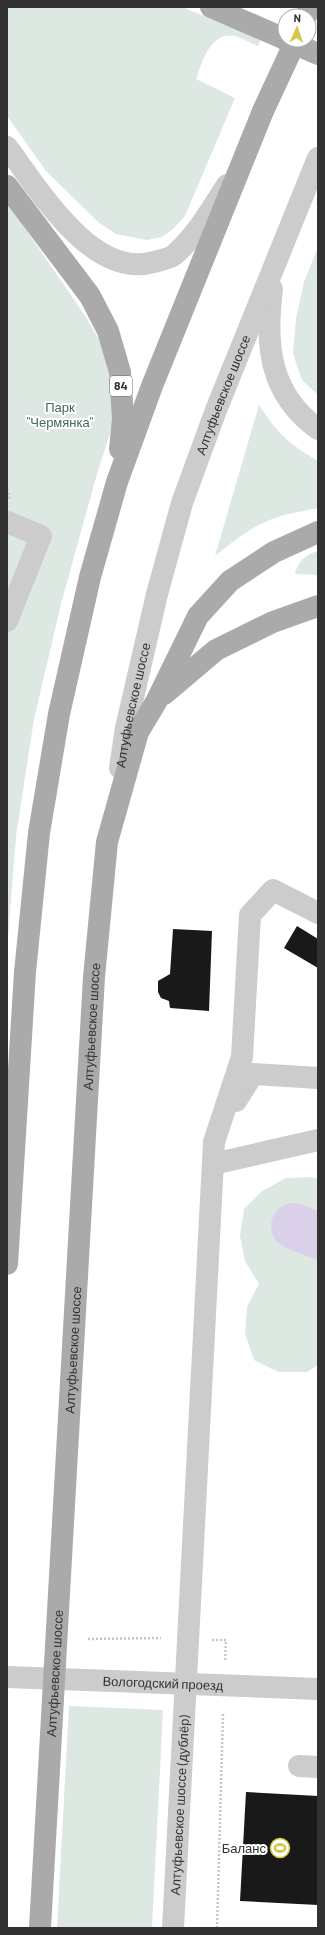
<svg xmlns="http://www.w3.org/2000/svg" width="325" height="1935" font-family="Barlow,sans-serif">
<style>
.green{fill:#dce8e1}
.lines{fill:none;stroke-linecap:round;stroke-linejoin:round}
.river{stroke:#dad0ea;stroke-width:46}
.building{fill:#191919}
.path{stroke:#c6c6c6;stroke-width:2.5;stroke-dasharray:2 2;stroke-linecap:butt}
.minor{stroke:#ccc;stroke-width:22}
.major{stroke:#aaa;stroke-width:22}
.major-bridge{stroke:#aaa;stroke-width:22}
.labels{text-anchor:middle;stroke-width:4;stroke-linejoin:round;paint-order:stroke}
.shield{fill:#fff;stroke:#707070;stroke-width:1}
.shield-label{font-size:12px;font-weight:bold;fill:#323232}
.street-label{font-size:13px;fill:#323232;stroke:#fff}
.park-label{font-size:13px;fill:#436a57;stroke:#fff}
.poi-label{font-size:13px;fill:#323232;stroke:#fff;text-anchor:end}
</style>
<rect width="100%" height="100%" fill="#fff"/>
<path class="green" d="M 7,7 L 182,7 L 261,39 L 258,46 C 251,43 242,38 235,36 C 210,31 202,63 196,79 L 235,98 L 185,216 L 173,229 L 162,237 L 147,240 L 116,234 L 98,222 L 46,171 L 7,116 Z
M 7,202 L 86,317 L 109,357 L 114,421 L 97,474 L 61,604 L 34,719 L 16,836 L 7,950 Z
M 318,247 L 318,395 L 302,380 L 293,354 L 296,319 L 304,282 Z
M 259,405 C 277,433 289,444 318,461 L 318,508 C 304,511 289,513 275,518 C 252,526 234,541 215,556 Z
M 318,551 L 318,575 L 295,574 C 298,561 305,555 318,551 Z
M 311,1177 L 318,1179 L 318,1365 L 307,1372 L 278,1372 L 254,1360 L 245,1333 L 247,1307 L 259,1284 L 245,1261 L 240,1236 L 244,1209 L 262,1191 L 286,1178 Z
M 69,1706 L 163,1710 L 152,1928 L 57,1928 Z"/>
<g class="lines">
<path class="river" d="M 294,1226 L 318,1236"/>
</g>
<path class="building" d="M 297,926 L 318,939 L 318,968 L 284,948 Z
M 173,929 L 212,931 L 209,1011 L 170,1008 L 169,1001 L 161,998 L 158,992 L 158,981 L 170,974 Z
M 246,1792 L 318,1796 L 318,1905 L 240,1901 Z"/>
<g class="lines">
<path class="path" d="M 7,489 L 10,499
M 88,1639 L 161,1638
M 212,1640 L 226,1640 L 225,1661
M 217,1928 L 223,1714"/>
<g class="minor">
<path d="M 7,147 C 38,188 92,280 154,262 C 160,260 169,259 174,255 C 196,236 211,210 227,185"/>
<path d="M 272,289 C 265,344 269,394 318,429"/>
<path d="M 7,522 L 41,536 L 7,621"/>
<path id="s1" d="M 120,768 L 126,728 L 157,594 L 182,503 L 216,410 L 318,158"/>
<path d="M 236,1101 L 253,1074 L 318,1078"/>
<path d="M 213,1164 L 318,1140"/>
<path id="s2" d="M 7,1677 L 318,1689"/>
<path d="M 299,1766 L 318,1767"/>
<path id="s3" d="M 173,1928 L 214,1142 L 242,1057 L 250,915 L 273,890 L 318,913"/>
</g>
<g class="major">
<path d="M 211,7 L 285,39"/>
<path d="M 306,16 L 310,7"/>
<path d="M 286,40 L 318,54"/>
<path d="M 7,186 L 90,296 L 108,331 L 120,372 L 123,419 L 120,449"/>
<path d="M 164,694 L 216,650 L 273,622 L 318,606"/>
<path d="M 7,1264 L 25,972 L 39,833 L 59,714 L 90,577 L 117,482 L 152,386 L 263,111"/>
<path id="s4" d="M 40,1928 L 94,977 L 107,842 L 138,732 L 156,702 L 198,616 L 230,581 L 274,552 L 318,532"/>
</g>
<path class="major-bridge" d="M 263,111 L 296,40"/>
</g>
<defs>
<g id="stadium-ring" transform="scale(1)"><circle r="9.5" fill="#fff" stroke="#d4c848" stroke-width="1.5"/><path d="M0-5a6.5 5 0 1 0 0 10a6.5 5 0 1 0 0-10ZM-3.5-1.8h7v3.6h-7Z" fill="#d4c848"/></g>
</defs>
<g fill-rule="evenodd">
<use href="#stadium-ring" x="280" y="1848"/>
</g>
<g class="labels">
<rect class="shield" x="110" y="376" width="22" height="20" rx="3"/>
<g class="shield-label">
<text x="121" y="390">84</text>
</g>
<g class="street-label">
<text dy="5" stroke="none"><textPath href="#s1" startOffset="388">Алтуфьевское шоссе</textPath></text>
<text dy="5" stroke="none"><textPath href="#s1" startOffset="64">Алтуфьевское шоссе</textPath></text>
<text dy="5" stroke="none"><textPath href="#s4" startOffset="903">Алтуфьевское шоссе</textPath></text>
<text dy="5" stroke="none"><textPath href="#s4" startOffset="579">Алтуфьевское шоссе</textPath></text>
<text dy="5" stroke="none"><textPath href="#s4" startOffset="255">Алтуфьевское шоссе</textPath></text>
<text dy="5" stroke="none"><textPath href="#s2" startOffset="156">Вологодский проезд</textPath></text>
<text dy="5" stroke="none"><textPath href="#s3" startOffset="123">Алтуфьевское шоссе (дублёр)</textPath></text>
</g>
<g class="park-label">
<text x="60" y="412">Парк<tspan x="60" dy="15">"Чермянка"</tspan></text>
</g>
<g class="poi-label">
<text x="266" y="1853">Баланс</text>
</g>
</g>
<rect width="325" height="1935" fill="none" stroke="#323232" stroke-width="16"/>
<g transform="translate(297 28) rotate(2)"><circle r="19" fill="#ffffff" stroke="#adadad"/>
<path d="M0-3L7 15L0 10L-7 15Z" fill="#d4c848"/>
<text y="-6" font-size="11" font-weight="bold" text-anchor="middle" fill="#323232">N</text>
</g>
</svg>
